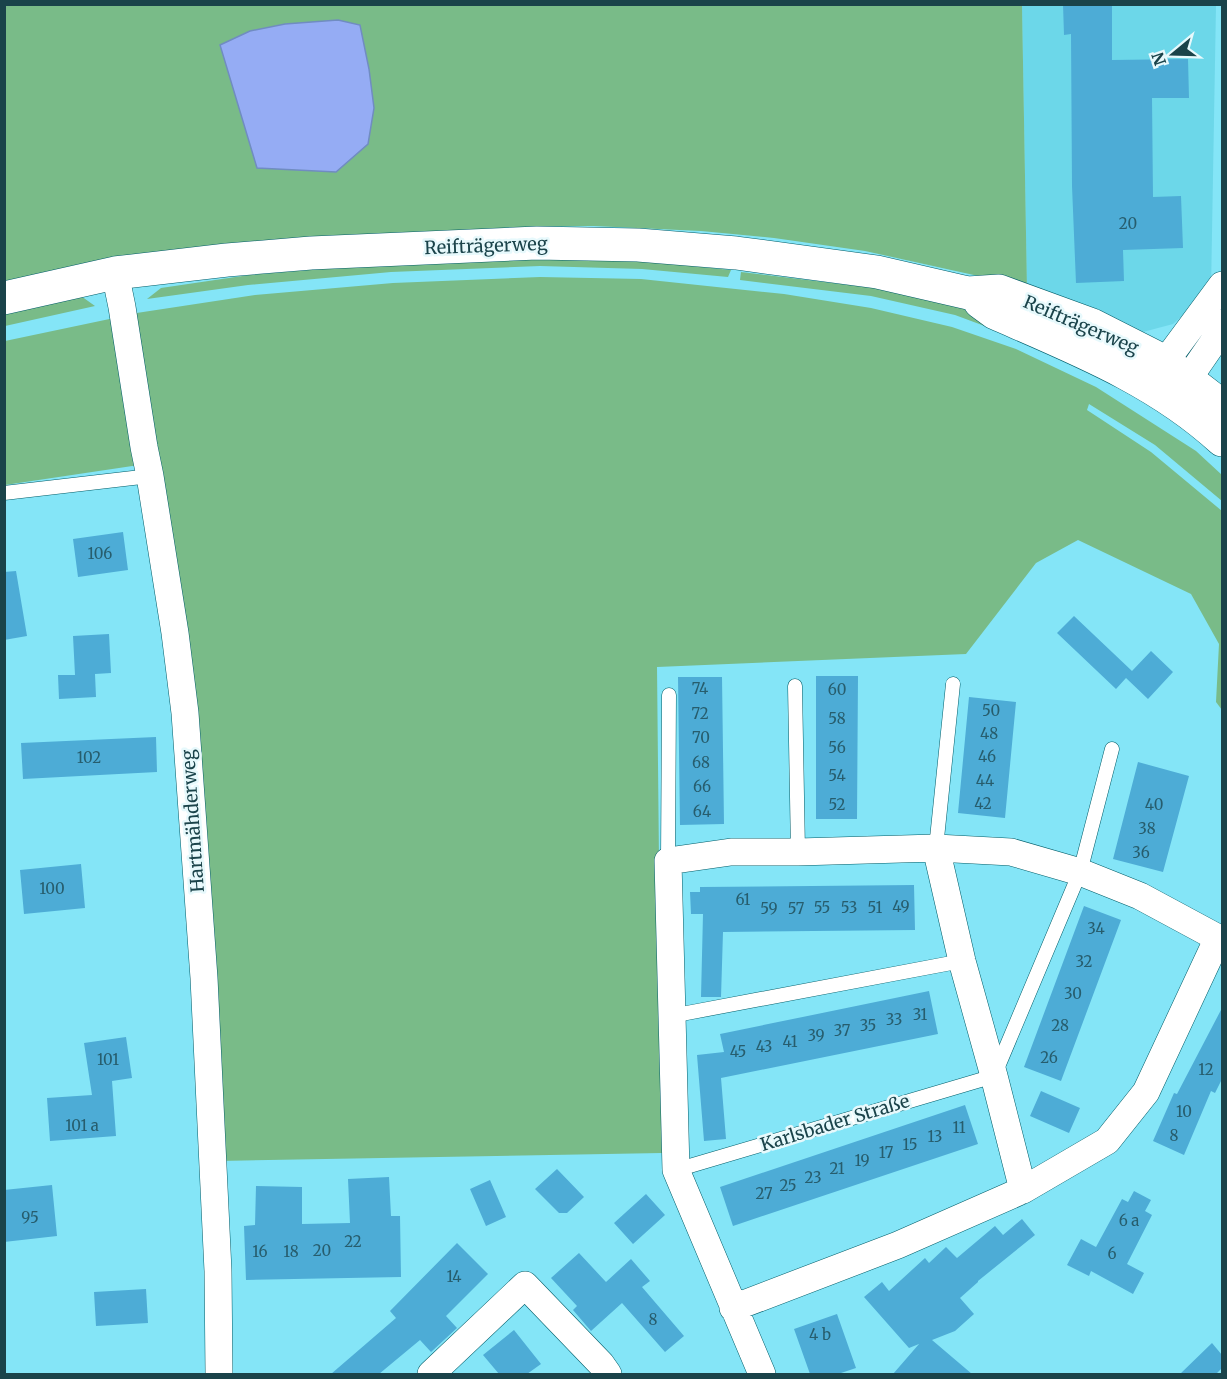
<svg xmlns="http://www.w3.org/2000/svg" width="1227" height="1379" font-family="Merriweather,serif">
<style>
.built{fill:#6cd7e9}
.green{fill:#79bb88}
.water{fill:#95acf4;stroke:#708cc1;stroke-width:1.5}
.building{fill:#4dacd6}
.lines{fill:none;stroke-linecap:round;stroke-linejoin:round}
.service-casing{stroke:#005d69;stroke-width:15}
.minor-casing{stroke:#005d69;stroke-width:28}
.tertiary-casing{stroke:#005d69;stroke-width:34}
.service{stroke:#fff;stroke-width:14}
.minor{stroke:#fff;stroke-width:27}
.tertiary{stroke:#fff;stroke-width:33}
.labels{text-anchor:middle;stroke-width:5;stroke-linejoin:round;paint-order:stroke}
.number-label{font-size:15px;fill:#275d6d}
.street-label{font-size:18px;fill:#1a434a;stroke:#e7f9fc}
</style>
<rect width="100%" height="100%" fill="#84e5f7"/>
<path class="built" d="M 1022,5 L 1216,5 L 1211,290 L 1173,324 L 1143,332 L 1027,289 Z"/>
<path class="green" d="M 4,5 L 1022,5 L 1027,289 L 1001,281 L 865,251 L 774,238 L 701,231 L 594,226 L 517,227 L 310,240 L 5,282 Z
M 543,257 L 644,261 L 731,270 L 728,277 L 642,269 L 540,266 L 391,272 L 248,285 L 147,299 L 161,288 L 249,275 L 393,263 Z
M 741,272 L 874,288 L 959,307 L 1010,328 L 1006,334 L 955,315 L 871,296 L 740,280 Z
M 540,277 L 641,279 L 784,294 L 871,308 L 952,327 L 1016,349 L 1096,387 L 1196,451 L 1222,475 L 1222,501 L 1155,445 L 1089,404 L 1087,410 L 1151,452 L 1222,511 L 1222,710 L 1216,702 L 1219,644 L 1191,594 L 1078,540 L 1036,563 L 966,654 L 657,667 L 662,1153 L 219,1161 L 130,314 L 255,295 L 393,283 Z
M 81,296 L 95,306 L 5,326 L 4,313 Z
M 119,317 L 139,465 L 5,485 L 5,341 Z"/>
<path class="water" d="M 338,20 L 360,25 L 369,69 L 374,108 L 368,144 L 336,172 L 257,168 L 220,45 L 250,31 L 285,24 Z"/>
<path class="building" d="M 1063,4 L 1112,4 L 1112,60 L 1188,59 L 1189,98 L 1152,98 L 1153,197 L 1181,196 L 1183,248 L 1123,250 L 1124,281 L 1076,283 L 1072,186 L 1071,34 L 1064,35 Z
M 123,532 L 128,570 L 78,577 L 73,539 Z
M 16,571 L 27,636 L 4,640 L 4,572 Z
M 1074,616 L 1132,671 L 1151,651 L 1173,672 L 1148,699 L 1126,678 L 1116,689 L 1057,633 Z
M 109,634 L 111,673 L 95,674 L 96,697 L 59,699 L 58,675 L 75,675 L 73,636 Z
M 816,676 L 858,676 L 857,819 L 816,819 Z
M 678,677 L 722,677 L 724,824 L 680,825 Z
M 969,697 L 1016,702 L 1005,818 L 958,813 Z
M 156,737 L 157,772 L 23,779 L 21,743 Z
M 1138,762 L 1189,776 L 1163,872 L 1113,859 Z
M 81,864 L 85,908 L 24,914 L 20,870 Z
M 914,885 L 915,930 L 723,932 L 721,997 L 701,997 L 703,914 L 691,914 L 690,892 L 700,892 L 700,887 Z
M 1084,906 L 1121,920 L 1061,1081 L 1024,1067 Z
M 929,991 L 938,1034 L 721,1078 L 726,1139 L 704,1141 L 697,1055 L 724,1052 L 720,1034 Z
M 1222,1008 L 1222,1079 L 1215,1093 L 1211,1091 L 1184,1155 L 1153,1141 L 1174,1093 L 1177,1094 Z
M 126,1037 L 132,1078 L 112,1081 L 116,1136 L 50,1141 L 47,1098 L 92,1095 L 84,1043 Z
M 1041,1091 L 1080,1108 L 1069,1133 L 1030,1116 Z
M 965,1105 L 978,1144 L 733,1226 L 720,1187 Z
M 557,1169 L 584,1197 L 567,1213 L 559,1213 L 535,1189 Z
M 389,1177 L 391,1216 L 400,1216 L 401,1277 L 246,1280 L 244,1226 L 255,1225 L 256,1186 L 302,1187 L 302,1224 L 350,1223 L 348,1179 Z
M 490,1180 L 506,1217 L 486,1226 L 470,1189 Z
M 52,1185 L 57,1236 L 4,1242 L 4,1190 Z
M 1134,1191 L 1151,1200 L 1145,1211 L 1152,1215 L 1127,1264 L 1144,1273 L 1133,1294 L 1091,1271 L 1089,1276 L 1067,1265 L 1081,1239 L 1096,1247 L 1122,1199 L 1128,1202 Z
M 646,1194 L 665,1215 L 633,1244 L 614,1223 Z
M 1022,1219 L 1035,1235 L 978,1281 L 978,1282 L 960,1298 L 974,1314 L 955,1331 L 932,1340 L 972,1374 L 893,1374 L 919,1344 L 909,1348 L 864,1297 L 882,1282 L 889,1291 L 925,1258 L 929,1263 L 946,1247 L 957,1258 L 995,1226 L 1003,1235 Z
M 457,1243 L 488,1274 L 446,1316 L 457,1328 L 431,1352 L 420,1340 L 379,1374 L 331,1374 L 396,1318 L 390,1311 Z
M 579,1253 L 606,1282 L 631,1259 L 650,1281 L 642,1287 L 684,1336 L 665,1352 L 622,1303 L 591,1331 L 573,1310 L 577,1306 L 551,1278 Z
M 146,1289 L 148,1323 L 96,1326 L 94,1292 Z
M 837,1314 L 856,1368 L 838,1374 L 810,1374 L 794,1329 Z
M 514,1330 L 541,1364 L 527,1374 L 499,1374 L 483,1355 Z
M 1212,1343 L 1222,1355 L 1222,1368 L 1216,1374 L 1180,1374 Z"/>
<g class="lines">
<g class="service-casing">
<path id="service" d="M 4,493 L 150,476
M 795,686 L 798,852
M 936,848 L 953,684
M 668,861 L 669,695
M 671,1016 L 962,961
M 676,1170 L 994,1076 L 1080,872 L 1112,749"/>
</g>
<g class="minor-casing">
<path id="minor" d="M 115,273 L 122,307 L 144,447 L 150,476 L 175,633 L 185,713 L 204,978 L 218,1271 L 219,1374
M 1188,379 L 1219,334 L 1222,323
M 1164,382 L 1165,362 L 1222,285
M 733,1308 L 898,1245 L 1023,1190 L 994,1076 L 962,961 L 936,848
M 431,1374 L 525,1285 L 601,1364 L 608,1374
M 762,1374 L 676,1170 L 668,861 L 731,852 L 798,852 L 936,848 L 1011,852 L 1080,872 L 1140,896 L 1218,938 L 1146,1092 L 1107,1141 L 1023,1190"/>
</g>
<g class="tertiary-casing">
<path id="tertiary" d="M 4,298 L 115,273 L 227,260 L 311,253 L 537,243 L 638,245 L 736,253 L 877,272 L 968,293 L 999,291 L 1092,325 L 1165,362 L 1222,406
M 980,302 L 995,313 C 1075,348 1157,380 1222,440"/>
</g>
<use href="#service" class="service"/>
<use href="#minor" class="minor"/>
<use href="#tertiary" class="tertiary"/>
</g>
<g class="labels">
<g class="number-label">
<text x="1128" y="229">20</text>
<text x="100" y="559">106</text>
<text x="700" y="694">74</text>
<text x="837" y="695">60</text>
<text x="991" y="716">50</text>
<text x="700" y="719">72</text>
<text x="837" y="724">58</text>
<text x="989" y="739">48</text>
<text x="701" y="743">70</text>
<text x="837" y="753">56</text>
<text x="987" y="762">46</text>
<text x="89" y="763">102</text>
<text x="701" y="768">68</text>
<text x="837" y="781">54</text>
<text x="985" y="786">44</text>
<text x="702" y="792">66</text>
<text x="983" y="809">42</text>
<text x="837" y="810">52</text>
<text x="1154" y="810">40</text>
<text x="702" y="817">64</text>
<text x="1147" y="834">38</text>
<text x="1141" y="858">36</text>
<text x="52" y="894">100</text>
<text x="743" y="905">61</text>
<text x="901" y="912">49</text>
<text x="822" y="913">55</text>
<text x="849" y="913">53</text>
<text x="875" y="913">51</text>
<text x="769" y="914">59</text>
<text x="796" y="914">57</text>
<text x="1096" y="934">34</text>
<text x="1084" y="967">32</text>
<text x="1073" y="999">30</text>
<text x="920" y="1020">31</text>
<text x="894" y="1025">33</text>
<text x="868" y="1031">35</text>
<text x="1060" y="1031">28</text>
<text x="842" y="1036">37</text>
<text x="816" y="1041">39</text>
<text x="790" y="1047">41</text>
<text x="764" y="1052">43</text>
<text x="738" y="1057">45</text>
<text x="1049" y="1063">26</text>
<text x="108" y="1065">101</text>
<text x="1206" y="1075">12</text>
<text x="1184" y="1117">10</text>
<text x="82" y="1131">101 a</text>
<text x="959" y="1133">11</text>
<text x="1174" y="1141">8</text>
<text x="935" y="1142">13</text>
<text x="910" y="1150">15</text>
<text x="886" y="1158">17</text>
<text x="862" y="1166">19</text>
<text x="837" y="1174">21</text>
<text x="813" y="1183">23</text>
<text x="788" y="1191">25</text>
<text x="764" y="1199">27</text>
<text x="30" y="1223">95</text>
<text x="1129" y="1226">6 a</text>
<text x="353" y="1247">22</text>
<text x="322" y="1256">20</text>
<text x="260" y="1257">16</text>
<text x="291" y="1257">18</text>
<text x="1112" y="1259">6</text>
<text x="454" y="1282">14</text>
<text x="653" y="1325">8</text>
<text x="820" y="1340">4 b</text>
</g>
<g class="street-label">
<text transform="translate(486 246) rotate(-2)" y="6">Reifträgerweg</text>
<text transform="translate(1081 325) rotate(23)" y="6">Reifträgerweg</text>
<text transform="translate(193 821) rotate(-94)" y="6">Hartmähderweg</text>
<text transform="translate(835 1123) rotate(-17)" y="6">Karlsbader Straße</text>
</g>
</g>
<rect width="1227" height="1379" fill="none" stroke="#1a434a" stroke-width="12"/>
<g transform="translate(1173 54) rotate(251)" stroke="#e7f9fc" stroke-width="4.5" paint-order="stroke">
<path d="M0-4.5L10 22L0 15L-10 22Z" fill="#1a434a"/>
<text y="-9" font-size="16" font-weight="bold" text-anchor="middle" fill="#1a434a">N</text>
</g>
</svg>
